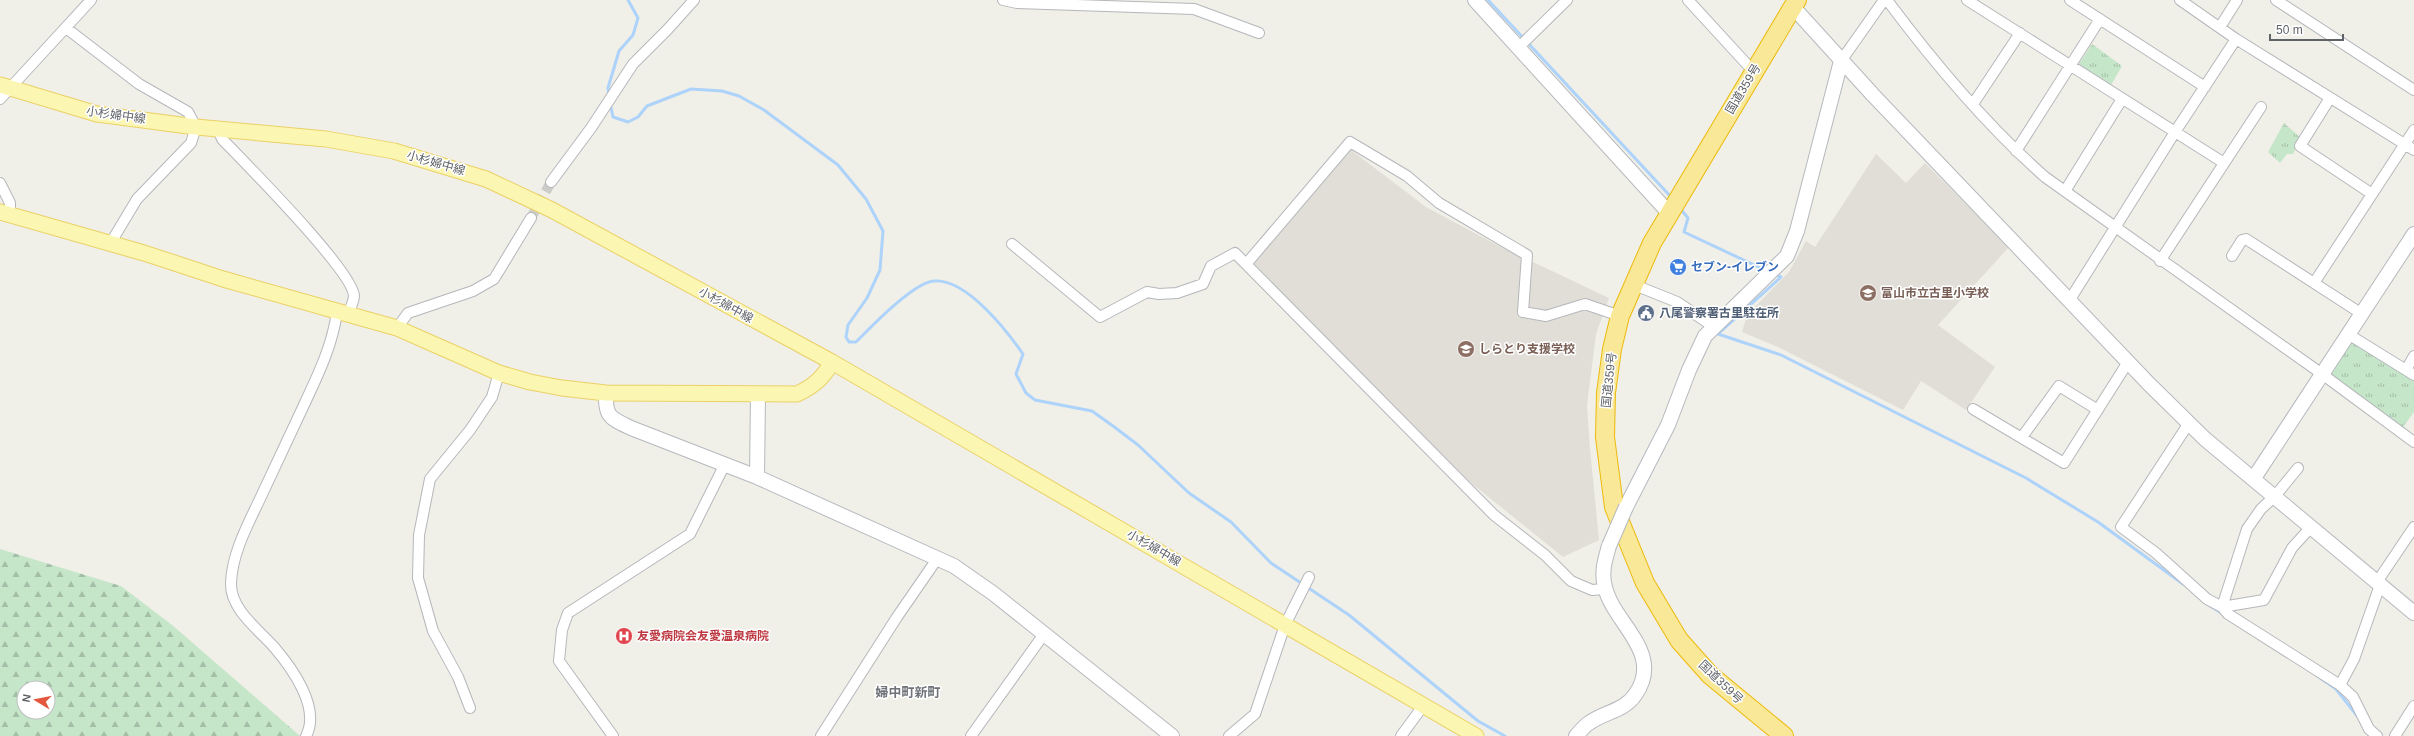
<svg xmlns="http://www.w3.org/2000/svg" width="2414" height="736" font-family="Helvetica,'Noto Sans JP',sans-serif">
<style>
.education{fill:#e0ded6}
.grass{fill:url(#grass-tufts)}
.forest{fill:url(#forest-firs);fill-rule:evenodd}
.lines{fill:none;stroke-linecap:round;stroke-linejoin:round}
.stream{stroke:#add3fb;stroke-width:3}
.street-tunnel{stroke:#ccccc8;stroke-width:10;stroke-dasharray:10 5;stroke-linecap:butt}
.street-casing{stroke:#b5b7bb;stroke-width:12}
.secondary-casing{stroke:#b6b9be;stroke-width:16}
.primary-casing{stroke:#ebd166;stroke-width:17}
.highway-casing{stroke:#edba0b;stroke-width:20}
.street{stroke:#fff;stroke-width:10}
.secondary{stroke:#fff;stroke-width:14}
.primary{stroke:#fbf6b2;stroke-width:15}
.highway{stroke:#f8e897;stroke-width:18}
.secondary-bridge-casing{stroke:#b6b9be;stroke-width:16;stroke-linecap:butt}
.secondary-bridge{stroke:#fff;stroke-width:14}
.labels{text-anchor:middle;stroke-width:3;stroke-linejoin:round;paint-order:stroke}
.street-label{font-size:12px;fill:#5f6267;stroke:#fff}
.shop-label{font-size:12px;font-weight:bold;fill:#366cbe;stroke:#fff;text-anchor:start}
.education-label{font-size:12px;font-weight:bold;fill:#785e54;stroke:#fff;text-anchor:start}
.service-label{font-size:12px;font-weight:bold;fill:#4e5e75;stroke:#fff;text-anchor:start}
.health-label{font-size:12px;font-weight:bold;fill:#be3a42;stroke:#fff;text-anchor:start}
.neighbourhood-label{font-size:13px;font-weight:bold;fill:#707479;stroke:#fff}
</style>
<defs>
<pattern id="grass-tufts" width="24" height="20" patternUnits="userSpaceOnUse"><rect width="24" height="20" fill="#c6e6c9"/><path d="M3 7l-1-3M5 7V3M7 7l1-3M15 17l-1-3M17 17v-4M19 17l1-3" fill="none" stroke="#a4bea7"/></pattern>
<pattern id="forest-firs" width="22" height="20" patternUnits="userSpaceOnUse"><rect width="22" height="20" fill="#c6e6c9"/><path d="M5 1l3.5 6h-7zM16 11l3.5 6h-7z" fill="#a4bea7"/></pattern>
</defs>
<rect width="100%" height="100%" fill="#f0efe8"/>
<path class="education" d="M 1351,150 L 1426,207 L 1495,244 L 1609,298 L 1596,334 L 1587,405 L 1590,449 L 1599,540 L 1563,557 L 1470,482 L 1253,264 Z
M 1876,154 L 1906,183 L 1925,163 L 2009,247 L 1938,325 L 1995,367 L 1966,410 L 1921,381 L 1903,410 L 1778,347 L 1742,332 L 1747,315 L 1789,272 L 1806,241 L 1815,247 Z"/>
<path class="grass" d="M 2092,44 L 2122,66 L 2111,85 L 2079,64 Z
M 2284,123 L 2301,138 L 2293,154 L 2287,154 L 2280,163 L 2268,152 Z
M 2350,340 L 2414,380 L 2414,412 L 2403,427 L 2329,373 Z"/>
<path class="forest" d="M 0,549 L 121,586 L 172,625 L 300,736 L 0,736 ZM 24,688 L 48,688 L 48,712 L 24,712 Z"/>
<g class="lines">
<path class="stream" d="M 1488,0 L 1672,198
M 609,96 L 608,88 L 619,51 L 633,35 L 638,18 L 628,0
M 610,103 L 613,117 L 628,122 L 638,117 L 647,106 L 691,89 L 722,91 L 739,96 L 764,110 L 838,165 L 866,199 L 883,231 L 880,270 L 867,298 L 848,325 L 846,337 L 849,342 L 856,342 C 871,327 914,282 934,281 C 966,278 1007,331 1023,354 L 1016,374 L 1026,393 L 1035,400 L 1092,411 L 1113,426 L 1138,445 L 1189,493 L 1231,522 L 1271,563 L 1349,615 L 1478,721 L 1505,736
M 1679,207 L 1688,218 L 1684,232 L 1767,271
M 1774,274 L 1781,277 L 1718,334 L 1781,355 L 2026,478 L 2098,522 L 2183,584
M 2207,604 L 2223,614
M 2316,675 L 2336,689 L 2358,717"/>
<path class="street-tunnel" d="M 531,218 L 551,182"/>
<g class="street-casing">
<path id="street" d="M 1003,0 L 1017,3 L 1194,9 L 1259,33
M 1688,0 L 1754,72
M 1887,0 C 1934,63 1986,125 2045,177 L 2322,374 L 2414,442
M 1967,0 L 2224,163
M 2070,0 L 2205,87
M 2180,0 L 2236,39 L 2414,150
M 2276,0 L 2414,90
M 2220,27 L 2237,0
M 66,28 L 139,84 L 188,112 L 196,127 L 191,143 L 137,199 L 110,244
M 1519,47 L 1567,0
M 1841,61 L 1884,0
M 2330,98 L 2300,146 L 2372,194
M 0,99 L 91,0
M 1973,104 L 2020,33
M 218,129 L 222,139 C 244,162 353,271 354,296 C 354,301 350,309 348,314
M 2016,151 L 2100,19
M 551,182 L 591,128 L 633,64 L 668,29 L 694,0
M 0,183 L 10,203 L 10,215
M 2065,191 L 2122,99
M 1012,244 L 1100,317 L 1147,292 L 1159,294 L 1177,293 L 1203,284 L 1211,266 L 1235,253 L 1494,515 L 1545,555 L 1571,581 L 1592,590 L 1605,589
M 2232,256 L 2242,240 L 2246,239 L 2362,314
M 2160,261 L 2261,107
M 1247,263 L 1350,142 L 1407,176 L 1439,203 L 1527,255 L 1523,312 L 1546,316 L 1585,304 L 1620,316
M 2314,283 L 2414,130
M 1632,284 L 1677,302 L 1714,327
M 2069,301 L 2175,132 L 2236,39
M 397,328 L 408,313 L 473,291 L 494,279 L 531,218
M 2348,334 L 2414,375
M 2406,370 L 2414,356
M 1973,409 L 2064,463 L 2128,362
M 2189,423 L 2121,527 L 2156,553 L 2207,599 L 2222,607 L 2247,529 L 2261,509 L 2275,496 L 2298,468
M 2022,437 L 2059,386 L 2098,410
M 2311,527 L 2292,548 L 2264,600 L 2222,607 L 2228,614 L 2340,685 L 2354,659 L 2380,585
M 2377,582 L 2414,527
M 2340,685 L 2353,697 L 2369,729 L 2377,736
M 470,708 L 458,677 L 433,631 L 418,578 L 419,535 L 430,479 L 470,430 L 492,397 L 499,373
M 306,736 C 321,708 292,668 274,647 C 258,629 230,609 231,583 C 232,555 246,528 258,503 C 273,471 288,439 303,407 C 317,377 333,345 337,311
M 613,736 L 559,661 L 562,630 L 568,613 L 690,534 L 724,466
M 821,736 L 897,617 L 937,559
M 971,736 L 1044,634
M 1229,736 L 1255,714 L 1285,625 L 1309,577
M 1401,736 L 1423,706
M 2395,736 L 2414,706"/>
</g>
<g class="secondary-casing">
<path id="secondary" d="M 1475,0 L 1669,213
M 1793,7 L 1873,95 L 2149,384 L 2205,439 L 2414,613
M 606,393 C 605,417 610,418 631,428 L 757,477 L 954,566 L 994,594 L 1172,736
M 757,477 L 758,394
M 2254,478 L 2414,234
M 1626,507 L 1668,425 L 1689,370 L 1705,336 L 1787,256 L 1797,231 L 1841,61
M 1576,736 C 1580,732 1584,726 1589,723 C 1604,712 1624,711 1635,695 C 1665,653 1613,623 1605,587 C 1601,572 1605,560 1609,546"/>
</g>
<g class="primary-casing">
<path id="primary" d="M 0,85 L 97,114 L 196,127 L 326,139 L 394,151 L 486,179 L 552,210 L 832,362 L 1476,736
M 0,212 L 144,253 L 223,279 L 397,328 L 499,373 L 530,382 L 562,388 L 606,393 L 797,394 C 814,386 823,378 832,362"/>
</g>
<g class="highway-casing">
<path id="highway" d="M 1784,736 L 1710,675 L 1679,640 L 1645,583 L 1614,507 L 1605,437 L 1606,393 L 1612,349 L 1620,316 L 1652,243 L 1797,0"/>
</g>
<use href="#street" class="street"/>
<use href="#secondary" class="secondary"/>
<use href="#primary" class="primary"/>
<use href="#highway" class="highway"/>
<g class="secondary-bridge-casing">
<path id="secondary-bridge" d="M 1609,546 L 1626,507"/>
</g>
<use href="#secondary-bridge" class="secondary-bridge"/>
</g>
<defs>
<g id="supermarket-disc" transform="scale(0.9)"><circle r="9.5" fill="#3f7fe0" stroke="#fff"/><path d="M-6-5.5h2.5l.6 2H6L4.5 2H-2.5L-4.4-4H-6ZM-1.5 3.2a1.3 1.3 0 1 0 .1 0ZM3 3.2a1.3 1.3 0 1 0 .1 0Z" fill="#fff"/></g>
<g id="school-disc" transform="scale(0.9)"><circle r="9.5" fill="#8d6e63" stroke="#fff"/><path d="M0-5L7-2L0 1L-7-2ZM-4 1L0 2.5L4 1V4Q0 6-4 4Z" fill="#fff"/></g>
<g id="civic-disc" transform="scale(0.9)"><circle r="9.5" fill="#5c6f8a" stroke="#fff"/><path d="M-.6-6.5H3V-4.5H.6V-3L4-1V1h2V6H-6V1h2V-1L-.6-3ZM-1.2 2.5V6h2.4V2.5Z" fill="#fff"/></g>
<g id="hospital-disc" transform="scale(0.9)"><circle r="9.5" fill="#e0444e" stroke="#fff"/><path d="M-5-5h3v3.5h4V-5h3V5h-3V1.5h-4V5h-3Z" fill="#fff"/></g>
</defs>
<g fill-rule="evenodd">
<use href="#supermarket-disc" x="1678" y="267"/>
<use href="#school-disc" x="1868" y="293"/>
<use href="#civic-disc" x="1646" y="313"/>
<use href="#school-disc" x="1466" y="349"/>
<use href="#hospital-disc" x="624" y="636"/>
</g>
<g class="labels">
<g class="street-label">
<text transform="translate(1743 89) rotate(-59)" y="4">国道359号</text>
<text transform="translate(116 115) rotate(8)" y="4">小杉婦中線</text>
<text transform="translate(436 163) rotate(16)" y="4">小杉婦中線</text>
<text transform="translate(726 305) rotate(29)" y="4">小杉婦中線</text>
<text transform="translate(1609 380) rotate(-84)" y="4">国道359号</text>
<text transform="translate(1154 548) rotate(30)" y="4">小杉婦中線</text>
<text transform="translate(1721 682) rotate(44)" y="4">国道359号</text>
</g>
<g class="shop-label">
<text x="1691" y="271">セブン-イレブン</text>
</g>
<g class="education-label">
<text x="1881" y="297">富山市立古里小学校</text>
<text x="1479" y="353">しらとり支援学校</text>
</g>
<g class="service-label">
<text x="1659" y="317">八尾警察署古里駐在所</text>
</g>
<g class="health-label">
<text x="637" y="640">友愛病院会友愛温泉病院</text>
</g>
<g class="neighbourhood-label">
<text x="908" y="697">婦中町新町</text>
</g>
</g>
<g transform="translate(36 700) rotate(280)"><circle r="19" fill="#ffffff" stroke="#bfc0c2"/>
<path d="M0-3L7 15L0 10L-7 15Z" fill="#e2573d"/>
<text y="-6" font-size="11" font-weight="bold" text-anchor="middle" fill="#5f6267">N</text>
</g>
<path d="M2270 34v6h73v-6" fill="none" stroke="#5f6267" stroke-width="2"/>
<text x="2276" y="34" font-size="12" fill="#5f6267" stroke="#ffffff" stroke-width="3" paint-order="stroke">50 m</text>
</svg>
